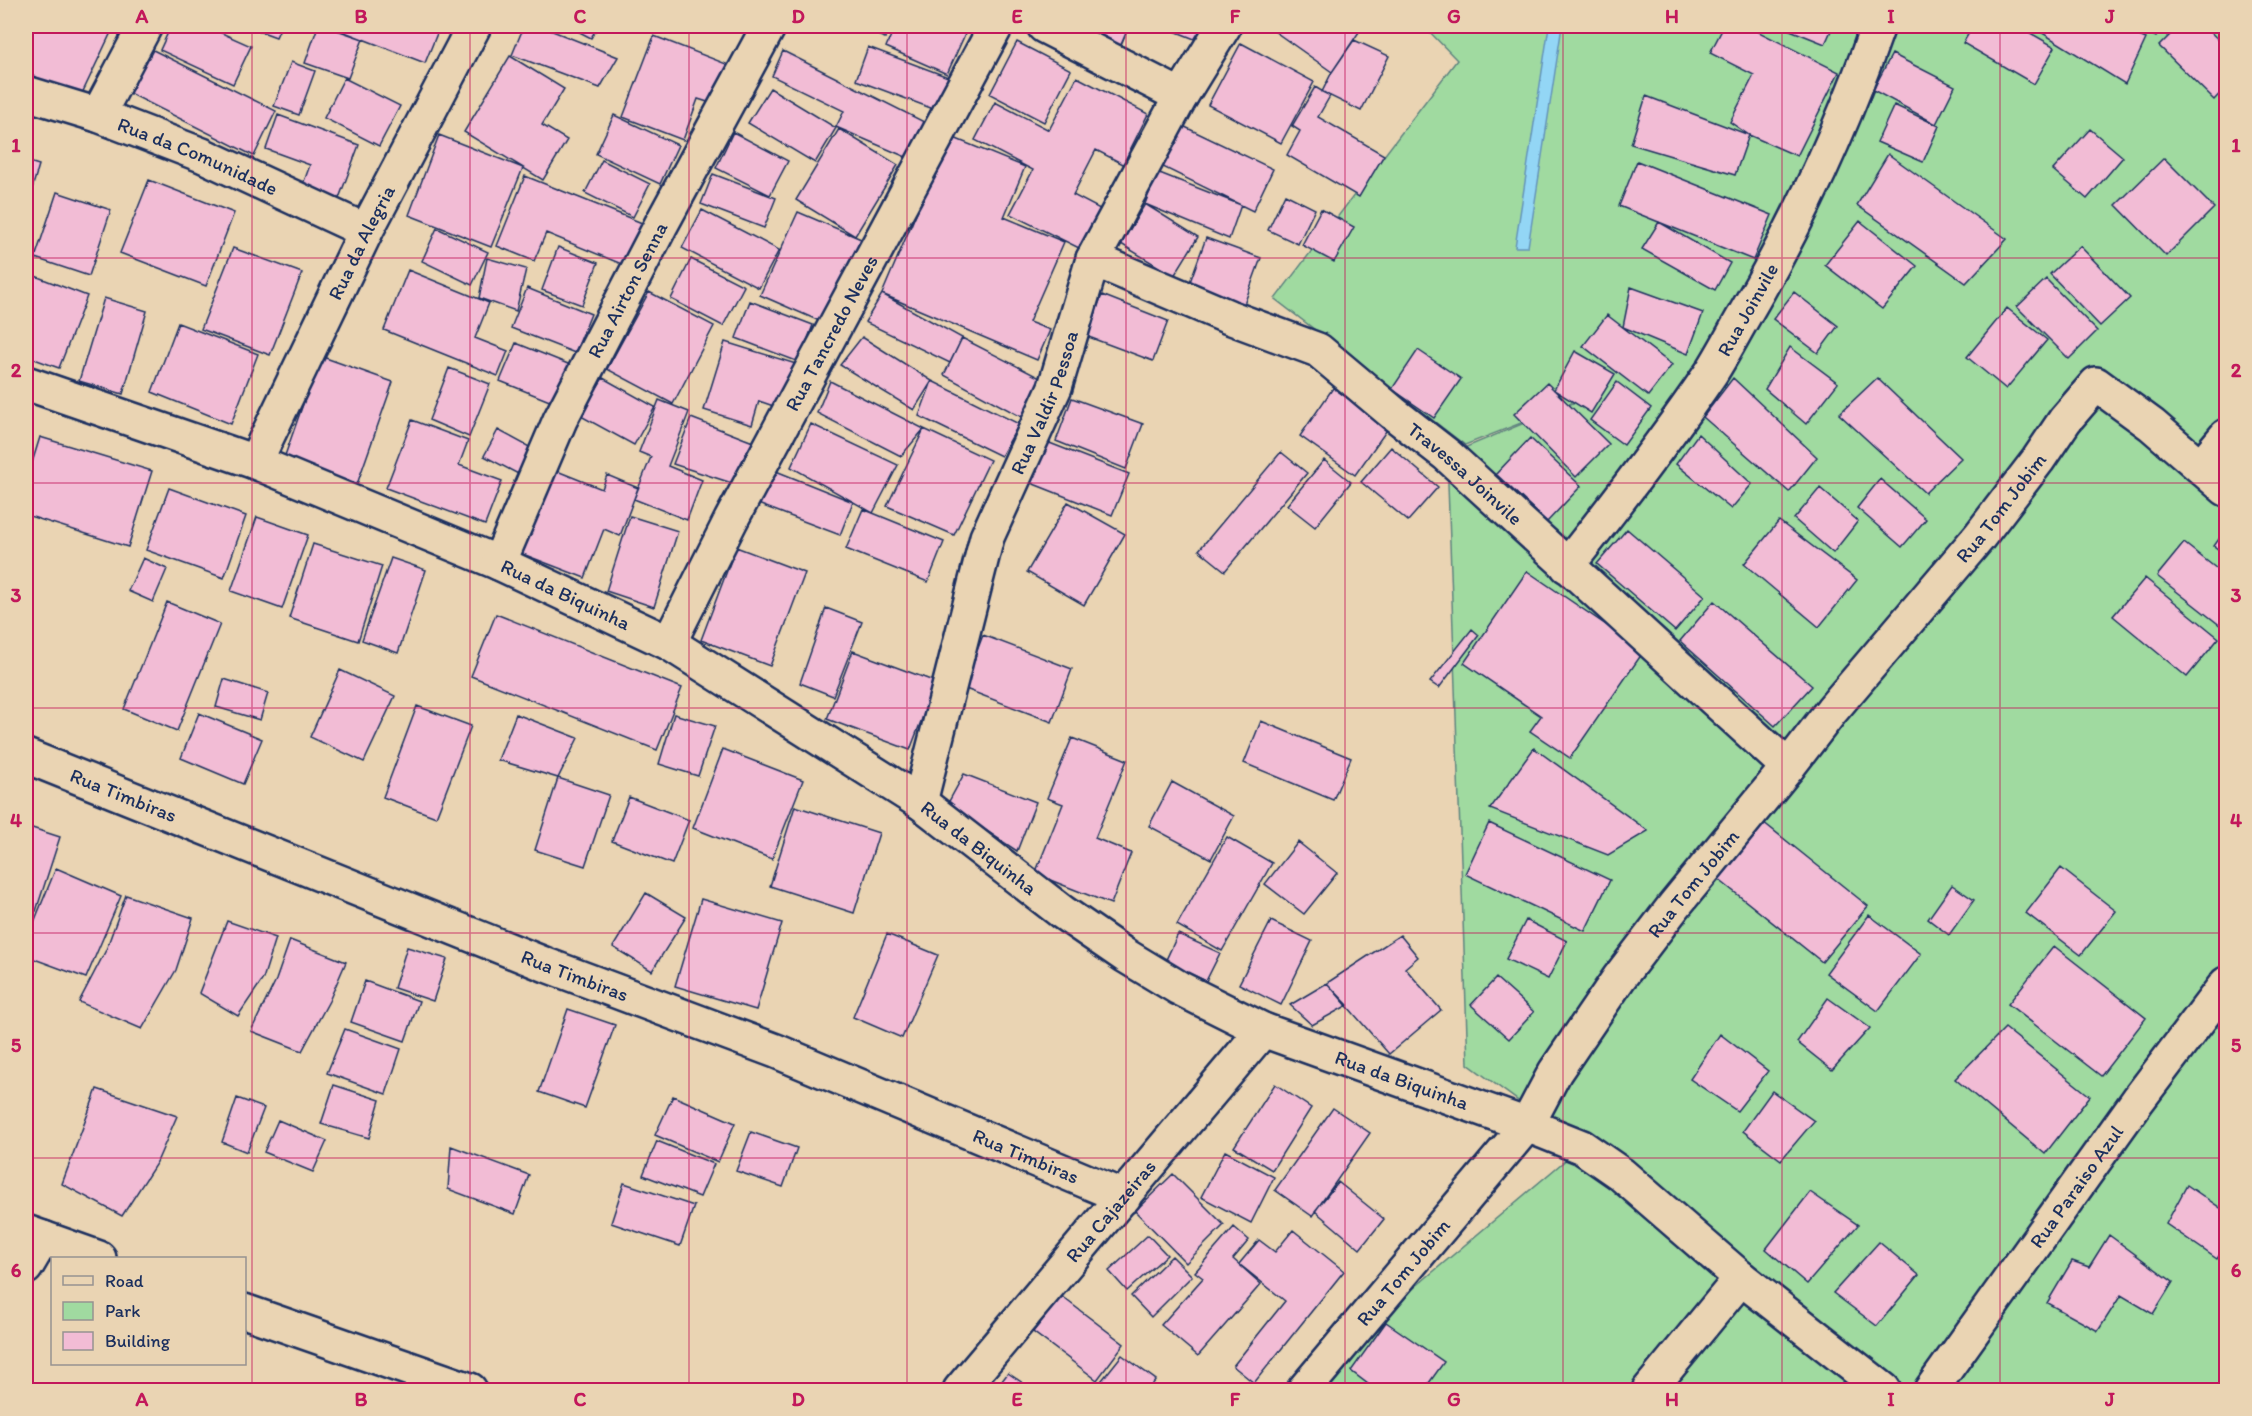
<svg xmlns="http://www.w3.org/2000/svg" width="2252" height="1416" font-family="Itim,sans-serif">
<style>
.green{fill:#a0daa0;stroke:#5e847f;stroke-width:1.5}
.water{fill:#93d6f5;stroke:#6393b9;stroke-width:1.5}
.building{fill:#f2bcd5;stroke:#1b2f5e;stroke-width:1.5}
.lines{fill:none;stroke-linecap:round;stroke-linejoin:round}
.minor-casing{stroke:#1b2f5e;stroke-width:38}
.minor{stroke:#ead4b3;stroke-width:33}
.grid{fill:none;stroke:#c2185b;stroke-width:1.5;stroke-opacity:0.55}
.labels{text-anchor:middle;stroke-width:6;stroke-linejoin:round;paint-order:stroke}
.street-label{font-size:20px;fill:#1b2f5e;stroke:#ead4b3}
.neatline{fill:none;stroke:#c2185b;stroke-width:2}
.grid-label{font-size:20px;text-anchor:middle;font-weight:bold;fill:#c2185b}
</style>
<rect width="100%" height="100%" fill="#ead4b3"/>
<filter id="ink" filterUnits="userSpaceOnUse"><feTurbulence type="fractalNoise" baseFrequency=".0167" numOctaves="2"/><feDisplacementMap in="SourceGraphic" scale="12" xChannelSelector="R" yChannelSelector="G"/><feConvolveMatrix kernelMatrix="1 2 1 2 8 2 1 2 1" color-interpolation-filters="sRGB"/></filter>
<g filter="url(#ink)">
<path class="green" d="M 1424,26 L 2226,26 L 2226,1390 L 1293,1390 L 1581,1147 L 1468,1064 L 1447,455 L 1602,391 L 1465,445 L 1275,299 L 1457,60 Z"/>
<path class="water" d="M 1549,26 L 1562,26 L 1528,247 L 1515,247 Z"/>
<path class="building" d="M 26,26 L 39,29 L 41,26 L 114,26 L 78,102 L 26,78 Z
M 171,26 L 206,26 L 251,46 L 233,84 L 160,50 Z
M 246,26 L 281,26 L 276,37 Z
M 318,26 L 325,26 L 363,39 L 348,78 L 305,63 Z
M 345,26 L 440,26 L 425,63 L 342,31 Z
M 524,26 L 540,26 L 618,57 L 600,88 L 512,55 Z
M 568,26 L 598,26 L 591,38 Z
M 854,26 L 890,26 L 885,38 Z
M 895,26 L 950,26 L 966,32 L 947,74 L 886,47 Z
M 1065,26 L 1129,26 L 1120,47 Z
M 1162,26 L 1214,26 L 1207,44 Z
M 1267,26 L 1363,26 L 1332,72 Z
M 1724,26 L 1747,26 L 1839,72 L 1797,156 L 1749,135 L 1730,122 L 1754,75 L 1710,53 Z
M 1780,26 L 1833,26 L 1825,44 Z
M 1973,26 L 2018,26 L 2055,47 L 2034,84 L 1963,43 Z
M 2031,26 L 2115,26 L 2146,39 L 2125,84 Z
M 2135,26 L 2162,26 L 2156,37 Z
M 2179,26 L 2204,26 L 2226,47 L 2226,87 L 2214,100 L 2159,46 Z
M 654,36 L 734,67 L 711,103 L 698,99 L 683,140 L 623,117 Z
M 1354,40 L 1389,56 L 1361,111 L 1322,92 L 1332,72 Z
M 1017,42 L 1071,70 L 1044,122 L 990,94 Z
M 1241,43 L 1314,82 L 1281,143 L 1208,105 Z
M 868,47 L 948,77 L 936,110 L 856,80 Z
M 149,48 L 276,111 L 254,156 L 127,92 Z
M 783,51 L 934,127 L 913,160 L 836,127 L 844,111 L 772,76 Z
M 1892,54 L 1955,86 L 1936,124 L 1873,90 Z
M 510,56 L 564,89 L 542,125 L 567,140 L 543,180 L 464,132 Z
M 291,62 L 315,71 L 299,115 L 274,106 Z
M 1077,77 L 1148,114 L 1123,164 L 1096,150 L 1073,195 L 1100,209 L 1079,248 L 1010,214 L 1033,170 L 975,140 L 995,102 L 1049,130 Z
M 344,78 L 400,106 L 379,146 L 324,118 Z
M 1315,87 L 1330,96 L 1318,117 L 1384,155 L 1359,197 L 1287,155 L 1300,131 L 1292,126 Z
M 770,88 L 836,128 L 815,163 L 748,123 Z
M 1646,96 L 1749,135 L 1735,175 L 1631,144 Z
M 1894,105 L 1939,126 L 1923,162 L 1877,142 Z
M 278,115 L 359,145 L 338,201 L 302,187 L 310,165 L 266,149 Z
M 614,115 L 678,145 L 660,184 L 596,154 Z
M 1183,126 L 1273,169 L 1253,211 L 1163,167 Z
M 839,129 L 898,165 L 855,236 L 796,200 Z
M 2090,129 L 2123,157 L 2087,199 L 2053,170 Z
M 733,132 L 788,161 L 770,195 L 716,168 Z
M 439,135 L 523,168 L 491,247 L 409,215 Z
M 949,136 L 1025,167 L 1004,217 L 1064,242 L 1029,322 L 1050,330 L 1037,360 L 882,294 Z
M 1888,154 L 2007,239 L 1966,283 L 1857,205 Z
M 2164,158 L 2214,208 L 2166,256 L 2116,205 Z
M 602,160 L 650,184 L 633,217 L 585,193 Z
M 26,161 L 39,165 L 26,209 Z
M 1637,161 L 1772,215 L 1753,260 L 1619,206 Z
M 1157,172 L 1241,205 L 1229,239 L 1145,204 Z
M 713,174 L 776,198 L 764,228 L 701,204 Z
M 525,176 L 642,223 L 624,265 L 546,233 L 534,261 L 497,246 Z
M 149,180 L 234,213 L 206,286 L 120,253 Z
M 57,192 L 111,210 L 89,276 L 35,258 Z
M 1285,194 L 1315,209 L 1298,244 L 1268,230 Z
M 1145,204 L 1198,237 L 1174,276 L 1121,244 Z
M 1321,209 L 1354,227 L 1334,262 L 1302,245 Z
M 702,210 L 779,250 L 759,288 L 682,248 Z
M 798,212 L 861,239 L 824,323 L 760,295 Z
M 1860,221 L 1917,266 L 1882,309 L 1825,265 Z
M 1659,222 L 1730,263 L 1715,290 L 1642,249 Z
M 437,228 L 488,252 L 472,285 L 422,261 Z
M 1206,238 L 1261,258 L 1242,310 L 1187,290 Z
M 2080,246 L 2130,298 L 2100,326 L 2050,274 Z
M 558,247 L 598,263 L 582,305 L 542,290 Z
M 233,248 L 302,273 L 270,355 L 201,329 Z
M 487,258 L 526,269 L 516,311 L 479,298 Z
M 691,259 L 744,286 L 723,326 L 671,299 Z
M 408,270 L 489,303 L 475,338 L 508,351 L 498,376 L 384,330 Z
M 30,274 L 87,296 L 59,368 L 26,356 L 26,285 Z
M 2046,279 L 2097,331 L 2069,359 L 2017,307 Z
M 1631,287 L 1703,313 L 1688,354 L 1623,327 Z
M 527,288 L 591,314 L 575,353 L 511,328 Z
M 649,292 L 714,326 L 673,404 L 607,369 Z
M 1794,292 L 1838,326 L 1818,353 L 1773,319 Z
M 882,294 L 962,338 L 950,363 L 865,322 Z
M 1102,295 L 1168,321 L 1153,361 L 1086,336 Z
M 104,298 L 147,311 L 123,394 L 79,381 Z
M 750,301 L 813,325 L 799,362 L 736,338 Z
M 2007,308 L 2047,340 L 2006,389 L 1967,357 Z
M 1607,315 L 1672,365 L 1648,396 L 1583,346 Z
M 178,323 L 258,354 L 231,424 L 152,392 Z
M 862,337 L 932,381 L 914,410 L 840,365 Z
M 962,338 L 1048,382 L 1027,420 L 944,375 Z
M 725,342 L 796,364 L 782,409 L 759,401 L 752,425 L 704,410 Z
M 516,343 L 573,366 L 557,404 L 500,381 Z
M 1790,347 L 1838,383 L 1806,424 L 1765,389 Z
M 1418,350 L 1461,379 L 1434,418 L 1392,389 Z
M 1575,351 L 1615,374 L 1591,413 L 1554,390 Z
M 320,356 L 393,382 L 355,490 L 282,464 Z
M 449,368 L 490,384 L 469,437 L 429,420 Z
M 603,378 L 655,407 L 634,445 L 579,415 Z
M 1733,378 L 1817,457 L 1789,492 L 1703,417 Z
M 1877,378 L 1961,458 L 1925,493 L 1839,414 Z
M 830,381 L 924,429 L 901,456 L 817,413 Z
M 932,381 L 1019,424 L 1001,456 L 919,416 Z
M 1617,382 L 1651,408 L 1624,445 L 1590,420 Z
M 1547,383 L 1609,444 L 1576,477 L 1514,414 Z
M 1333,388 L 1389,427 L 1355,475 L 1300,436 Z
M 1072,398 L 1143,424 L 1126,469 L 1056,441 Z
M 659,400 L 689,412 L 668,466 L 702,480 L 687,520 L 634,499 L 651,457 L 639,452 Z
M 691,418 L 758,444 L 735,484 L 673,464 Z
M 412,420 L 468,441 L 459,465 L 502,481 L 485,525 L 386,488 Z
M 811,424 L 898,465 L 873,513 L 791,467 Z
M 924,429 L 990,460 L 954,535 L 887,506 Z
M 498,430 L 535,450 L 522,476 L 484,456 Z
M 1698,434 L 1752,484 L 1731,509 L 1676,464 Z
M 40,437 L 152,471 L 128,547 L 26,515 L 26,482 Z
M 1530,438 L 1581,486 L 1547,522 L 1496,474 Z
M 1047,442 L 1129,474 L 1112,515 L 1031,483 Z
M 1391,447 L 1438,487 L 1408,521 L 1361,482 Z
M 1281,452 L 1307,473 L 1225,571 L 1199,550 Z
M 1324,460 L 1351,482 L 1315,527 L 1287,505 Z
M 552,469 L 602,489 L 607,475 L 638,488 L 620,536 L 604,529 L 585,578 L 520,553 Z
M 771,469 L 853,502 L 840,535 L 758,504 Z
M 1880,479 L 1926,519 L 1902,547 L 1857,508 Z
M 169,488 L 246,516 L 224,578 L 146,550 Z
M 1820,488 L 1858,521 L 1833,553 L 1794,519 Z
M 1068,502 L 1125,534 L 1084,605 L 1027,572 Z
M 863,509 L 944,542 L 928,582 L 846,549 Z
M 630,516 L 678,531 L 654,607 L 606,591 Z
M 257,517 L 308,535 L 282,609 L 231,591 Z
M 1779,521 L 1857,580 L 1819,627 L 1744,564 Z
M 1627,529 L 1705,596 L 1675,631 L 1597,564 Z
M 2226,529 L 2226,555 L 2214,546 Z
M 2184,543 L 2226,576 L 2226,630 L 2157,576 Z
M 313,544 L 382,566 L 358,641 L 289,618 Z
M 736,547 L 805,573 L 770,666 L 701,640 Z
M 143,558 L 167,569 L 153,602 L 128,591 Z
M 391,558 L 426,570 L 398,653 L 362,640 Z
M 1527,571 L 1644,651 L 1570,758 L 1530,731 L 1541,716 L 1464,663 Z
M 2145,578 L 2219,638 L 2187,677 L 2113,616 Z
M 1714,601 L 1812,686 L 1775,726 L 1680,641 Z
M 167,602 L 220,624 L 177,731 L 124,709 Z
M 826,608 L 862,622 L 833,696 L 800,683 Z
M 496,614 L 682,688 L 657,750 L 471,676 Z
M 1472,629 L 1479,635 L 1439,688 L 1430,682 Z
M 983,635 L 1072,669 L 1052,722 L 963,688 Z
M 853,651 L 936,682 L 910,750 L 827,719 Z
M 340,670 L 395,696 L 364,762 L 310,737 Z
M 224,679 L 268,693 L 260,720 L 216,707 Z
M 417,706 L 471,726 L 436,817 L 383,797 Z
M 199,713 L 262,739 L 243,784 L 181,758 Z
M 516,714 L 578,738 L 558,778 L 498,760 Z
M 674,714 L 715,726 L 698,776 L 659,764 Z
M 1261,721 L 1351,758 L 1333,800 L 1244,763 Z
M 1072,738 L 1127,760 L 1095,838 L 1131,853 L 1111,904 L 1035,874 L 1063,804 L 1047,798 Z
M 1534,748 L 1648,831 L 1608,855 L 1490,809 Z
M 723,749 L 803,780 L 772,859 L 693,828 Z
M 964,774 L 1036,802 L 1017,851 L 947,805 Z
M 558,778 L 609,795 L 585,866 L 535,850 Z
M 1172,782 L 1234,816 L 1211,859 L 1149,826 Z
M 629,797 L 689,820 L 672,864 L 612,841 Z
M 795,806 L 879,833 L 854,913 L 770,886 Z
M 1763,822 L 1868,906 L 1822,962 L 1718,879 Z
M 1489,823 L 1610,880 L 1585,931 L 1465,874 Z
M 26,826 L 60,837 L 36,911 L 26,907 Z
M 1227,837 L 1272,863 L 1222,951 L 1177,925 Z
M 1298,842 L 1337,873 L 1304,914 L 1265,884 Z
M 56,868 L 121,896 L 86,978 L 26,956 L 26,942 Z
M 2061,868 L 2116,911 L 2081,955 L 2026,913 Z
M 1952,885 L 1974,900 L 1949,935 L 1928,919 Z
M 646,893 L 686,917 L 652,971 L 613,947 Z
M 126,895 L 193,918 L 176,970 L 142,1029 L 79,1002 L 106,950 Z
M 701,899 L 782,923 L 756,1010 L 675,986 Z
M 1869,915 L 1921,954 L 1878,1011 L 1826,973 Z
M 1526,920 L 1567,941 L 1548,979 L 1506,959 Z
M 227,921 L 276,938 L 263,979 L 238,1016 L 199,993 Z
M 1271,921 L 1312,941 L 1281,1005 L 1239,984 Z
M 887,934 L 938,955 L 902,1038 L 853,1017 Z
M 1178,934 L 1220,953 L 1206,981 L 1165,962 Z
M 1400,935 L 1418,957 L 1405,968 L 1441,1010 L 1389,1054 L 1327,983 Z
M 290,940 L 346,962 L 329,1001 L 302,1051 L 251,1031 L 276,980 Z
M 2054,946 L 2146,1018 L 2101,1076 L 2008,1004 Z
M 407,947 L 447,959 L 433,1001 L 394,988 Z
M 1496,978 L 1534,1012 L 1509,1039 L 1471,1005 Z
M 365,981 L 419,1001 L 405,1041 L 351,1022 Z
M 1327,983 L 1348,1005 L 1312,1025 L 1290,1005 Z
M 1828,998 L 1870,1028 L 1832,1070 L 1797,1042 Z
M 568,1009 L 615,1025 L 585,1108 L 539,1092 Z
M 2005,1028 L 2090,1096 L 2045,1154 L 1955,1079 Z
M 345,1029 L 401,1049 L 386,1094 L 327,1073 Z
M 1720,1034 L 1768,1071 L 1737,1111 L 1690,1079 Z
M 1275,1084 L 1311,1108 L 1272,1170 L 1234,1147 Z
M 334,1085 L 380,1100 L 369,1138 L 321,1124 Z
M 97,1089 L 177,1116 L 157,1162 L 122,1216 L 62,1184 Z
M 1772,1091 L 1814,1121 L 1781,1160 L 1743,1131 Z
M 673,1096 L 735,1123 L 718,1162 L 655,1135 Z
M 237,1098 L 264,1108 L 247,1152 L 222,1142 Z
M 1333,1108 L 1370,1133 L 1312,1216 L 1275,1190 Z
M 278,1120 L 327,1141 L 313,1172 L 264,1152 Z
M 751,1132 L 797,1148 L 783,1187 L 736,1171 Z
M 657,1141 L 714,1164 L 700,1197 L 643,1175 Z
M 451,1146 L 529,1175 L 515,1214 L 448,1189 Z
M 1225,1151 L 1274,1177 L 1251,1223 L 1201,1197 Z
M 1173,1174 L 1224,1225 L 1186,1263 L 1135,1211 Z
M 1338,1182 L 1384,1219 L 1360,1249 L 1315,1211 Z
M 624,1183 L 694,1206 L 680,1246 L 611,1223 Z
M 2187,1185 L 2226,1212 L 2226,1245 L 2217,1259 L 2166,1224 Z
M 1810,1192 L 1858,1225 L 1807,1284 L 1766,1249 Z
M 1234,1227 L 1249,1240 L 1233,1259 L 1261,1284 L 1198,1356 L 1161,1325 L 1203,1278 L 1195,1272 Z
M 1293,1230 L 1344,1271 L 1254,1383 L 1233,1366 L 1285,1301 L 1239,1264 L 1259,1240 L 1275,1252 Z
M 1148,1235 L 1167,1255 L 1127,1291 L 1109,1271 Z
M 2109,1235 L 2173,1282 L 2153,1314 L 2121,1295 L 2098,1331 L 2047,1303 L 2072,1261 L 2089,1267 Z
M 1879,1242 L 1919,1275 L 1877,1326 L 1833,1293 Z
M 1172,1256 L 1192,1276 L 1151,1317 L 1131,1296 Z
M 1061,1296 L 1124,1344 L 1097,1380 L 1033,1332 Z
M 1386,1322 L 1444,1362 L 1424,1390 L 1376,1390 L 1351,1371 Z
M 1122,1355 L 1156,1380 L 1148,1390 L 1094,1390 Z
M 1008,1373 L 1033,1390 L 995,1390 Z
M 1206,1383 L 1218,1390 L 1201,1390 Z"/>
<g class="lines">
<g class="minor-casing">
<g id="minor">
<path d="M 1044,26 L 1181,96"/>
<path id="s1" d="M 26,93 L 98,115 L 202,155 L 366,231"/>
<path d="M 98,115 L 145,26"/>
<path id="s2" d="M 1093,259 L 1229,317 L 1318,350 L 1393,413 L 1447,455 L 1788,767"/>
<path id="s3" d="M 26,383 L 255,462 L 499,563 L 669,643 L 920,802 L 1062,912 L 1126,956 L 1179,988 L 1263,1030 L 1527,1125 L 1582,1147 L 1621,1174 L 1741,1278 L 1884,1390"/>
<path id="s4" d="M 255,462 L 366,231 L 474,26"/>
<path d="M 2201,466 L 2226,436"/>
<path id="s5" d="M 499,563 L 560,420 L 661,225 L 769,26"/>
<path id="s6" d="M 1567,566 C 1617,503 1666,439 1711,373 C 1723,354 1734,333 1745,314 C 1799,222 1843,126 1878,26"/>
<path id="s7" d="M 669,643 L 731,520 L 996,26"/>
<path id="s8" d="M 26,756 L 549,966 L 776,1051 L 1124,1197"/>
<path id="s9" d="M 920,802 L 987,537 L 1055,387 L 1093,259 L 1181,96 L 1224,26"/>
<path d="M 26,1232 L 99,1258"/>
<path d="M 26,1267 L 43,1238"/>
<path d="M 244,1311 L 470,1390"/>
<path id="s10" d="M 960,1390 L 1263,1030"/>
<path id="s11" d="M 1304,1390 L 1527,1125 L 1555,1072 L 1619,978 L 1674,906 L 1788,767 L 1832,710 L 1979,537 L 2038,460 L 2065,420 L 2096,384 L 2152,425 L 2226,489"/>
<path d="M 1649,1390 L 1741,1278"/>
<path id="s12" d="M 1931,1390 L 2138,1100 L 2226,984"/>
</g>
</g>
<use href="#minor" class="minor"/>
</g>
</g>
<path class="grid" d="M 252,26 L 252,1390M 470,26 L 470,1390M 689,26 L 689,1390M 907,26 L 907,1390M 1126,26 L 1126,1390M 1345,26 L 1345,1390M 1563,26 L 1563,1390M 1782,26 L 1782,1390M 2000,26 L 2000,1390M 26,258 L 2226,258M 26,483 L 2226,483M 26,708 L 2226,708M 26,933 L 2226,933M 26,1158 L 2226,1158"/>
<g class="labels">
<g class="street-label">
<text dy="7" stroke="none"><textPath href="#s1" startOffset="183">Rua da Comunidade</textPath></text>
<text dy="7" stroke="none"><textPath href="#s4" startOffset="244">Rua da Alegria</textPath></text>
<text dy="7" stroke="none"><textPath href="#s5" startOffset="302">Rua Airton Senna</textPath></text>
<text dy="7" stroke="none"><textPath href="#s6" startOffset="314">Rua Joinvile</textPath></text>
<text dy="7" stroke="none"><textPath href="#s7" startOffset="350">Rua Tancredo Neves</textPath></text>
<text dy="7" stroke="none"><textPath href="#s9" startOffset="420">Rua Valdir Pessoa</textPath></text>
<text dy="7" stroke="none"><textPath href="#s2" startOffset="435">Travessa Joinvile</textPath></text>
<text dy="7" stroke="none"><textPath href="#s11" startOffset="1126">Rua Tom Jobim</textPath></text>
<text dy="7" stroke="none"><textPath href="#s3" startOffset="580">Rua da Biquinha</textPath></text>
<text dy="7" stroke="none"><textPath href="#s8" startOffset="105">Rua Timbiras</textPath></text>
<text dy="7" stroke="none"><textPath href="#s3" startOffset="1066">Rua da Biquinha</textPath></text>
<text dy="7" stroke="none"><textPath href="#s11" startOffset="640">Rua Tom Jobim</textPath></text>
<text dy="7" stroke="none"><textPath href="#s8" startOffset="591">Rua Timbiras</textPath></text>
<text dy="7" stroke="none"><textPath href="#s3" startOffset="1552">Rua da Biquinha</textPath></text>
<text dy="7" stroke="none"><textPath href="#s8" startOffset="1077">Rua Timbiras</textPath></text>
<text dy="7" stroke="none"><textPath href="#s12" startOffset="250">Rua Paraiso Azul</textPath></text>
<text dy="7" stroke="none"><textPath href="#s10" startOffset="234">Rua Cajazeiras</textPath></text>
<text dy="7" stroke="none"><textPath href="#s11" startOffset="154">Rua Tom Jobim</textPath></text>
</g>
</g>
<rect width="2252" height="1416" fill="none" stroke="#ead4b3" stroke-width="66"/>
<rect x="51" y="1257" width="195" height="108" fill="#ead4b3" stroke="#979291" stroke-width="1.5"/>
<rect x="63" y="1276" width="30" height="9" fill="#ead4b3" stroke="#979291" stroke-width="1.5"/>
<text x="105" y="1287" font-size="18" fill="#1b2f5e">Road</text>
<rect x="63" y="1302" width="30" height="18" fill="#a0daa0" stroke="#979291" stroke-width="1.5"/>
<text x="105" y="1317" font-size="18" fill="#1b2f5e">Park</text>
<rect x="63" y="1332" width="30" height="18" fill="#f2bcd5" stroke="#979291" stroke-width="1.5"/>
<text x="105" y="1347" font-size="18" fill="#1b2f5e">Building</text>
<rect x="33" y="33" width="2186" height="1350" class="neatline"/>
<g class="grid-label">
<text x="142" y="23">A</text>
<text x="361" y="23">B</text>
<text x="580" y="23">C</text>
<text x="798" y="23">D</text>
<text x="1017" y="23">E</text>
<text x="1235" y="23">F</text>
<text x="1454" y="23">G</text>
<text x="1672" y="23">H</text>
<text x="1891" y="23">I</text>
<text x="2110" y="23">J</text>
<text x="16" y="152">1</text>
<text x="2236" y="152">1</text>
<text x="16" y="377">2</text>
<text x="2236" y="377">2</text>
<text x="16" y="602">3</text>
<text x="2236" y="602">3</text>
<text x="16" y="827">4</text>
<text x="2236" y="827">4</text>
<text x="16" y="1052">5</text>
<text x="2236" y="1052">5</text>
<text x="16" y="1277">6</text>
<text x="2236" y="1277">6</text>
<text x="142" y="1406">A</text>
<text x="361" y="1406">B</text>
<text x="580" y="1406">C</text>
<text x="798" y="1406">D</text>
<text x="1017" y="1406">E</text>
<text x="1235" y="1406">F</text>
<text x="1454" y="1406">G</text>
<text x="1672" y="1406">H</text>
<text x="1891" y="1406">I</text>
<text x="2110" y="1406">J</text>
</g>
</svg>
